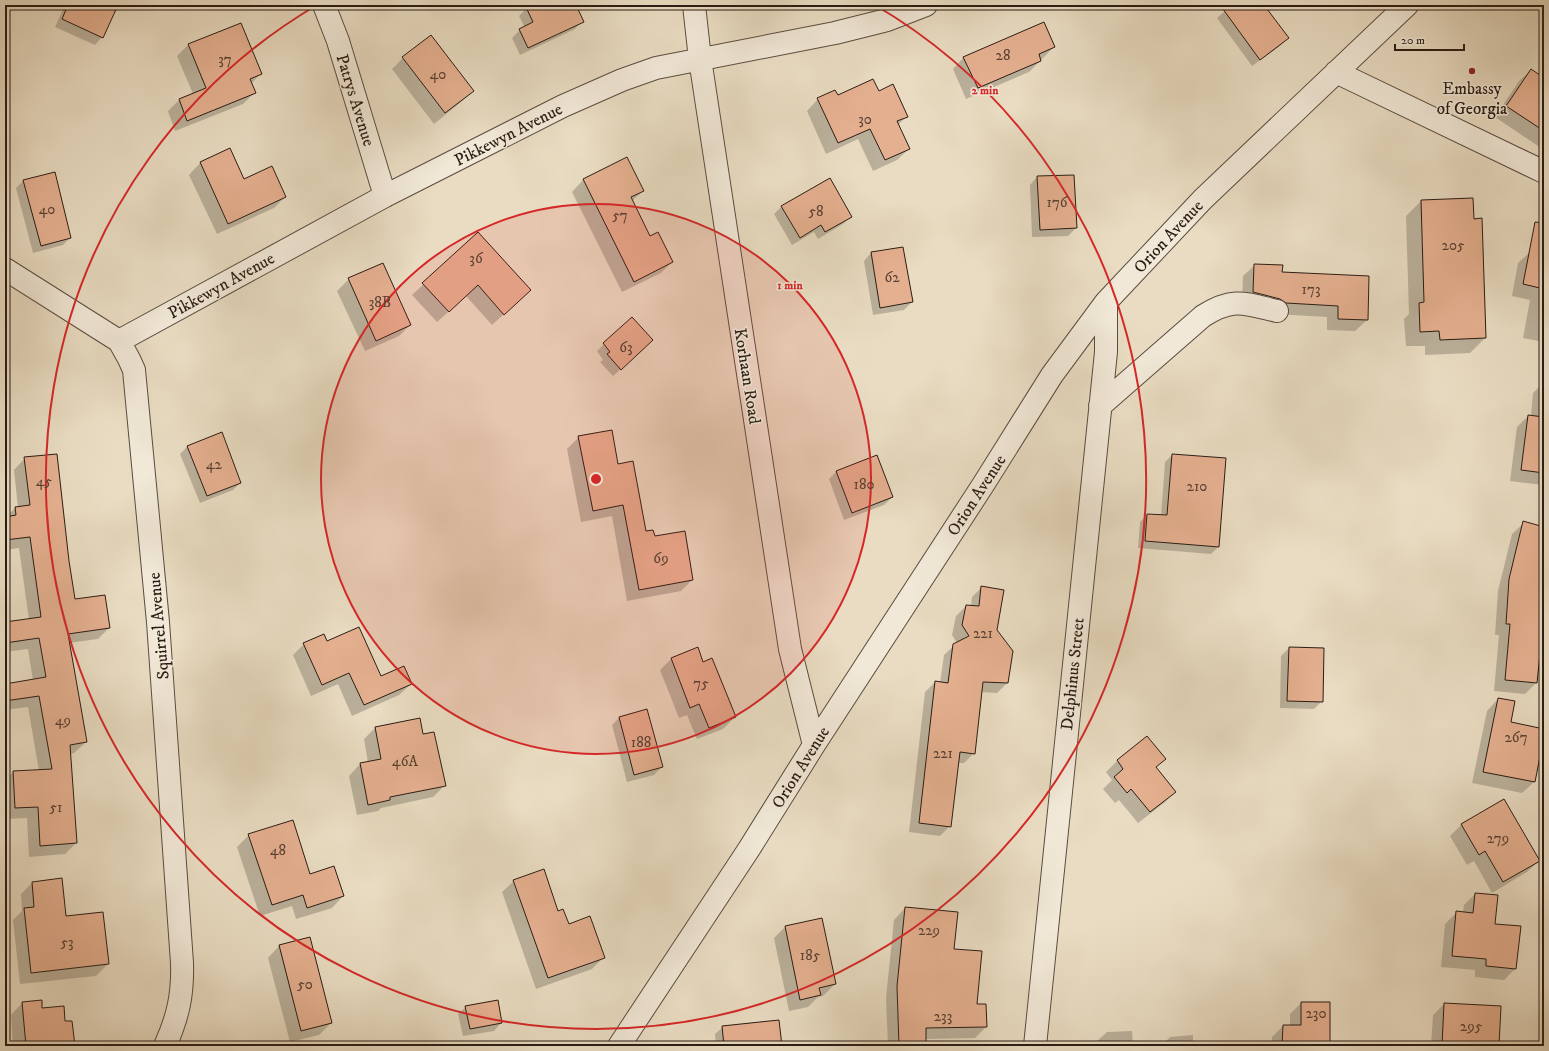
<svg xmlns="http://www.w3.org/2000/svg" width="1549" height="1051" font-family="'IM FELL DW Pica',serif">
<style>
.shadow{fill:#0003}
.building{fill:#e5b090;stroke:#2a1c14}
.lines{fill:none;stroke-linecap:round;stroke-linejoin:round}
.minor-casing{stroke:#5a4c40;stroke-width:24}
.minor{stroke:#f1e8d7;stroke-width:22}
.ring{fill:none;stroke:#d62828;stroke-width:2}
.poi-dot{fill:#8f2418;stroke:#f1e8d7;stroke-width:1.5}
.labels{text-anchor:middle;stroke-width:3;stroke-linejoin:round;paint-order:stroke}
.number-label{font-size:15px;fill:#594133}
.poi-label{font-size:17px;fill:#2a1c14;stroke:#f1e8d7}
.street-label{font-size:17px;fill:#2a1c14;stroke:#f1e8d7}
.centre{fill:#d62828;stroke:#f1e8d7;stroke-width:2}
.ring-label{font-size:12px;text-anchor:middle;font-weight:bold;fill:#d62828;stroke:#f1e8d7;stroke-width:3;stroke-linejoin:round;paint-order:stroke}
</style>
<rect width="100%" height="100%" fill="#e9dcc2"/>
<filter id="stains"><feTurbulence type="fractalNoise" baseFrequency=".005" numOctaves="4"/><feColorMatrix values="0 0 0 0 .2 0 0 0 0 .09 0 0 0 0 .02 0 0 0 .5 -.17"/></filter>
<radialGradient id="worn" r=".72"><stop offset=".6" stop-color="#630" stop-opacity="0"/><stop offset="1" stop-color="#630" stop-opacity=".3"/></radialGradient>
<path class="shadow" d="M 65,5 L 117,5 L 102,37 L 95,45 L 55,27 Z
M 534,5 L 575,5 L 582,21 L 575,29 L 520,55 L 512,38 L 520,30 L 525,28 L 519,16 L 527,8 Z
M 1232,5 L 1262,5 L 1287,38 L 1280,46 L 1252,66 L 1217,18 Z
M 189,44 L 260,74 L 251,84 L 254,93 L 243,104 L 175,131 L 168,111 L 179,100 L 193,94 L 177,56 Z
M 1054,47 L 1029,72 L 966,99 L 953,69 L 964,57 Z
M 403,58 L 473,91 L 461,102 L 434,124 L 392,69 Z
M 1531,70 L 1544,79 L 1544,150 L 1495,117 L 1519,81 Z
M 878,93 L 907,116 L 898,125 L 909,149 L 897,160 L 873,171 L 858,139 L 826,154 L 807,111 L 818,99 Z
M 230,150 L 243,180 L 285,197 L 274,208 L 217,234 L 189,175 L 200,163 Z
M 627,158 L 643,191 L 632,201 L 650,238 L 672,262 L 661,273 L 622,292 L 572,192 L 583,180 Z
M 1037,177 L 1076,228 L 1068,236 L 1032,237 L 1030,185 Z
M 24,180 L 70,238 L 63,245 L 33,253 L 16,188 Z
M 1421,201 L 1473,220 L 1485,338 L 1470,353 L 1425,355 L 1425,346 L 1406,346 L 1404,319 L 1409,314 L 1406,216 Z
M 782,206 L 851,217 L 843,224 L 818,239 L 814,232 L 792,245 L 774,214 Z
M 478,234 L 530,290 L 492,325 L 466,296 L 437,322 L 412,295 Z
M 1530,252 L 1544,255 L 1544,342 L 1523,338 L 1530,300 L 1512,296 L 1518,263 Z
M 871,253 L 912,302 L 904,310 L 873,315 L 864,261 Z
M 1255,265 L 1281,273 L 1367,320 L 1355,331 L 1327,330 L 1327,317 L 1275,314 L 1242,304 L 1243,276 Z
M 349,279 L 410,325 L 399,336 L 365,351 L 337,291 Z
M 604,344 L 645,348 L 613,376 L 600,362 L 603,360 L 597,351 Z
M 1544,382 L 1544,485 L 1510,481 L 1517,427 L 1528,416 L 1531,416 L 1533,393 Z
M 579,437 L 617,465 L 646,532 L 692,580 L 681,591 L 627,601 L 612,516 L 581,522 L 567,449 Z
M 188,446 L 240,483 L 233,490 L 200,503 L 180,454 Z
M 1172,455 L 1218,547 L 1211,554 L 1138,548 L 1140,522 L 1147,515 L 1161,516 L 1165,462 Z
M 876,457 L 892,497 L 884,505 L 844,520 L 829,479 L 836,472 Z
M 25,458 L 68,561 L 74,600 L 109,628 L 98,639 L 68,643 L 86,742 L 74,753 L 70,754 L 76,843 L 65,854 L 29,857 L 27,818 L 5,819 L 5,781 L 13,772 L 39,771 L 28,707 L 5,710 L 5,685 L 33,680 L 28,649 L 5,652 L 5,623 L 29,620 L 19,548 L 5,550 L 5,518 L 15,508 L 18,508 L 14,470 Z
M 1524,523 L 1544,542 L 1544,666 L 1538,666 L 1536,683 L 1525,694 L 1494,691 L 1499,635 L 1495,635 L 1498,591 L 1512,534 Z
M 982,587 L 996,630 L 1007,683 L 997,693 L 981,692 L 974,753 L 964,763 L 958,763 L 950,826 L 940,836 L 909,832 L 925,692 L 935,682 L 940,683 L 944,655 L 957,643 L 952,635 L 956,616 L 966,606 L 971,606 L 972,597 Z
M 326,643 L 381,677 L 411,684 L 399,695 L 352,716 L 338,684 L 311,696 L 293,655 L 304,644 Z
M 1289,648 L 1322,701 L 1314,709 L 1280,708 L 1281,656 Z
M 671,659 L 702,663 L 735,717 L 723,729 L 697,739 L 687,715 L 679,718 L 660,670 Z
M 1498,699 L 1510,723 L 1541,747 L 1534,782 L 1522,793 L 1472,783 L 1487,711 Z
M 619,718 L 662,767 L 654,775 L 627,782 L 612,725 Z
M 375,728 L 423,735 L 444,786 L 433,797 L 381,808 L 378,811 L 357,815 L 349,776 L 360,764 L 368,763 L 364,739 Z
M 1147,738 L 1164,759 L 1155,768 L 1175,792 L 1164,803 L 1138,823 L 1119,800 L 1115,803 L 1103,789 L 1112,780 L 1106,772 L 1117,761 Z
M 1504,800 L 1539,861 L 1527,872 L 1492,893 L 1474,861 L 1467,865 L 1450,836 L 1461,825 Z
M 249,835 L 310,875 L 343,896 L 332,908 L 296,919 L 292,906 L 260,916 L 237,847 Z
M 61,880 L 65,917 L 108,964 L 96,976 L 20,984 L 13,920 L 22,911 L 21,894 L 32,883 Z
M 514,881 L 557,912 L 568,925 L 603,958 L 592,969 L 536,989 L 502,892 Z
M 1475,894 L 1494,925 L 1515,969 L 1504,980 L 1475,977 L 1475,970 L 1441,967 L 1445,924 L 1457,912 L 1463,913 L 1464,905 Z
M 905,908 L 953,949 L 986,1027 L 975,1038 L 925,1039 L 925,1046 L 888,1046 L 886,998 L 894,920 Z
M 821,919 L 835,984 L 823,996 L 818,997 L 808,1007 L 789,1011 L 774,938 L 785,927 Z
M 309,939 L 331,1023 L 319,1035 L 290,1042 L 268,958 L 279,946 Z
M 41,1001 L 41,1010 L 64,1022 L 74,1046 L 13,1046 L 11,1015 L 22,1003 Z
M 1301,1003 L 1329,1046 L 1272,1046 L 1272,1037 L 1283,1026 L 1290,1026 L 1290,1014 Z
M 1444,1004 L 1498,1046 L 1431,1046 L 1433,1015 Z
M 466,1007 L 501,1023 L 494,1031 L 463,1036 L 458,1014 Z
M 723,1027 L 781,1046 L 716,1046 L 715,1034 Z
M 1132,1031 L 1133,1045 L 1163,1044 L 1170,1037 L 1193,1035 L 1193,1046 L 1095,1046 L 1095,1043 L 1107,1032 Z"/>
<path class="building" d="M 68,5 L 118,5 L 103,38 L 62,19 Z
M 525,5 L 576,5 L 584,22 L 528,48 L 519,29 L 533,22 Z
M 1220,5 L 1264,5 L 1289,38 L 1260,60 Z
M 1044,22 L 1055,47 L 1039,54 L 1041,61 L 978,88 L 963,57 Z
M 241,23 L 262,74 L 250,79 L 256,93 L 187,121 L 179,99 L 206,88 L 188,44 Z
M 431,35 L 474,91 L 445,113 L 402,57 Z
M 1531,69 L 1544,78 L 1544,131 L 1506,106 Z
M 873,79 L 879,91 L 893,84 L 908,117 L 897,121 L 910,149 L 885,160 L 870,129 L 838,143 L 817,98 L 835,90 L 838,95 Z
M 230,148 L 244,179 L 272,166 L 286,197 L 228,224 L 200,162 Z
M 627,157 L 644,191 L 631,197 L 650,236 L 658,232 L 673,262 L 634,282 L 583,179 Z
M 55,172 L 71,238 L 41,246 L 23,180 Z
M 1074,175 L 1077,228 L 1040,230 L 1037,176 Z
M 830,178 L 852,217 L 825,232 L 821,225 L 800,238 L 781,206 Z
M 1473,198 L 1474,219 L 1482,218 L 1486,338 L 1440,340 L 1439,331 L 1420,332 L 1419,303 L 1424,302 L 1421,200 Z
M 1535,222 L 1544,223 L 1544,289 L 1523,284 Z
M 478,232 L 531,290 L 504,315 L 478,285 L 449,312 L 422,283 Z
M 903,247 L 913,302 L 880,308 L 871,252 Z
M 383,263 L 411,325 L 376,341 L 348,278 Z
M 1254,264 L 1283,265 L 1282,272 L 1369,276 L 1368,320 L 1338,319 L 1338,306 L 1286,303 L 1280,299 L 1253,292 Z
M 632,317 L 653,340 L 621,370 L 607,354 L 610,352 L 603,343 Z
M 1528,415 L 1544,417 L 1544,473 L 1521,470 Z
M 612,430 L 618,464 L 633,461 L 646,531 L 653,530 L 655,536 L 685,531 L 693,580 L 639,590 L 623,505 L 593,511 L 578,436 Z
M 222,432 L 241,483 L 207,496 L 187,446 Z
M 57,454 L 69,561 L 75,599 L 105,595 L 110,628 L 68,634 L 87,742 L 70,745 L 77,843 L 40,846 L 38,807 L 15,808 L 13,771 L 52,769 L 39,696 L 5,701 L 5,684 L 46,677 L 39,638 L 5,643 L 5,622 L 41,617 L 30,537 L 5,540 L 5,517 L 16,515 L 15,507 L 30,505 L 24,457 Z
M 1172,454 L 1226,458 L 1219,547 L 1145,541 L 1147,514 L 1167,515 Z
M 877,455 L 893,497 L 852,513 L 836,471 Z
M 1523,521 L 1544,527 L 1544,654 L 1540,654 L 1537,683 L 1505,680 L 1510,624 L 1506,624 L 1509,579 Z
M 981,586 L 1004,590 L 997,630 L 1013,651 L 1008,683 L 983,682 L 975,754 L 960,752 L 951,827 L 919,823 L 935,681 L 948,683 L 953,644 L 969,636 L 962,625 L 966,605 L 979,606 Z
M 359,627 L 381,676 L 404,666 L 412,684 L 364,705 L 349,673 L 322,685 L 303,643 L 324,634 L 327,641 Z
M 698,647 L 703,662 L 712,658 L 736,717 L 709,728 L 699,704 L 690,708 L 671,658 Z
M 1289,647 L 1324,648 L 1323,702 L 1287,701 Z
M 1498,698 L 1515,701 L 1511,722 L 1544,729 L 1541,746 L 1542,746 L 1535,782 L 1483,772 Z
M 647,709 L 663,767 L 634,775 L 619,717 Z
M 420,718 L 423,734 L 434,732 L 446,786 L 390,797 L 390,800 L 368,805 L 360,763 L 381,759 L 375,727 Z
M 1147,736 L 1166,759 L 1156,767 L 1176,792 L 1150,812 L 1131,789 L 1127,793 L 1114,777 L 1123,769 L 1117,760 Z
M 1504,799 L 1540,861 L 1503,882 L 1485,851 L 1479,855 L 1461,824 Z
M 293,820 L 310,874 L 334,866 L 344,896 L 307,908 L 303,895 L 272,905 L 248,834 Z
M 544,869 L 558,911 L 563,909 L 569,924 L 590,916 L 605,958 L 548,978 L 513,880 Z
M 62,878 L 66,916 L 103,912 L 109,964 L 31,973 L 24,908 L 34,907 L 32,882 Z
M 1475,893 L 1498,895 L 1495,924 L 1521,926 L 1516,969 L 1486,966 L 1486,959 L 1452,956 L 1456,911 L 1473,913 Z
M 905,907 L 958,912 L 954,949 L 982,951 L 977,1004 L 986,1004 L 987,1027 L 926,1028 L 926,1046 L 899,1046 L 897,986 Z
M 822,918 L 836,984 L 819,988 L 821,995 L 800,1000 L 785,926 Z
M 310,937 L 332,1023 L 301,1031 L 279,945 Z
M 42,1000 L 42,1008 L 64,1006 L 65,1021 L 72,1021 L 75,1046 L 26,1046 L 22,1002 Z
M 498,1000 L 502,1023 L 470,1029 L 465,1006 Z
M 1301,1002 L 1330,1002 L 1330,1046 L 1282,1046 L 1283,1025 L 1301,1025 Z
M 1444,1003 L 1501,1006 L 1499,1046 L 1442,1046 Z
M 779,1020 L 782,1046 L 724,1046 L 722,1026 Z"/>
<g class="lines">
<g class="minor-casing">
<path id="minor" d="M 324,5 L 338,41 L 385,196
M 694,5 L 700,59 L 790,649 L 814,745
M 1336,72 L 1544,172
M 5,269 L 119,341 L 129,359 L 134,370 L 158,622 L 182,963 C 183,995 178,1017 165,1046
M 119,341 L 385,196 L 563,106 L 622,80 L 656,68 L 835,33 L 887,20 L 926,5
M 1100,406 L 1203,316 C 1233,297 1244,303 1277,311
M 619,1046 L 749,849 L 814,745 L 983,485 L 1052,375 L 1106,302 L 1203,199 L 1407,5
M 1035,1046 L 1106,352 L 1106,302"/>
</g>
<use href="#minor" class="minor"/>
</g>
<circle cx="596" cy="479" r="275" fill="#d62828" fill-opacity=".12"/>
<g class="ring">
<circle cx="596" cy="479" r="275"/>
<path d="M875 5A550 550 0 1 1 317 5"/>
</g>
<circle class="poi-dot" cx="1472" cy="71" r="4"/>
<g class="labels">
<g class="number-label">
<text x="1003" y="60">28</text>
<text x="225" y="64">37</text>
<text x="438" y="79">40</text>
<text x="865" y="124">30</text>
<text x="1057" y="207">176</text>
<text x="47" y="214">40</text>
<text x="816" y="216">58</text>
<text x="620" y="220">57</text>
<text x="1453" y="250">205</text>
<text x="476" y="263">36</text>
<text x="892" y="282">62</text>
<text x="1311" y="294">173</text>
<text x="380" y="307">38B</text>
<text x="626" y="352">63</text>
<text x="214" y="469">42</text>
<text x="44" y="486">45</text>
<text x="864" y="489">180</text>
<text x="1197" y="491">210</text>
<text x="661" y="563">69</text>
<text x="983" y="638">221</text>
<text x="701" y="688">75</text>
<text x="63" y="725">49</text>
<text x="1516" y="742">267</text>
<text x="641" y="747">188</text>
<text x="943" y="758">221</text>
<text x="405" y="766">46A</text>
<text x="56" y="812">51</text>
<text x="1498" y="843">279</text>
<text x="278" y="855">48</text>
<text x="929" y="935">229</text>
<text x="67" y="947">53</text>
<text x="810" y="960">185</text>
<text x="305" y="989">50</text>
<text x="1316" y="1018">230</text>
<text x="943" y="1021">233</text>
<text x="1471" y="1031">295</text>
</g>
<g class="poi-label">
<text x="1472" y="94">Embassy<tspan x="1472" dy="20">of Georgia</tspan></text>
</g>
<g class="street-label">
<text transform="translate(356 100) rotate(73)" y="6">Patrys Avenue</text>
<text transform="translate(508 134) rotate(-27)" y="6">Pikkewyn Avenue</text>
<text transform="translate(1168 236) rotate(-47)" y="6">Orion Avenue</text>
<text transform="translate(221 285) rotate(-29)" y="6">Pikkewyn Avenue</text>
<text transform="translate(748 376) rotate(81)" y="6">Korhaan Road</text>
<text transform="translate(976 495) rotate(-57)" y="6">Orion Avenue</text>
<text transform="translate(158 626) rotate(-95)" y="6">Squirrel Avenue</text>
<text transform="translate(1072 674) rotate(-84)" y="6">Delphinus Street</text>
<text transform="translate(800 767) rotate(-58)" y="6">Orion Avenue</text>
</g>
</g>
<circle cx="596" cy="479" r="6" class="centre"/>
<g class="ring-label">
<text x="985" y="94">2 min</text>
<text x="790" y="289">1 min</text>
</g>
<rect width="1549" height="1051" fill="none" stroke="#e9dcc2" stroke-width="20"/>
<rect x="6" y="6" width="1537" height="1039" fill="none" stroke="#2a1c14" stroke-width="2"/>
<rect x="10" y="10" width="1529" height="1031" fill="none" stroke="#2a1c14"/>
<path d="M1395 44v6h69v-6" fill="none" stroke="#2a1c14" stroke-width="2"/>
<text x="1401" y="44" font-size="12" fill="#2a1c14" stroke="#f1e8d7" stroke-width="3" paint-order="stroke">20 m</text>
<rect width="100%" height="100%" filter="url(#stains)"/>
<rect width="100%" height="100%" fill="url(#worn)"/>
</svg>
